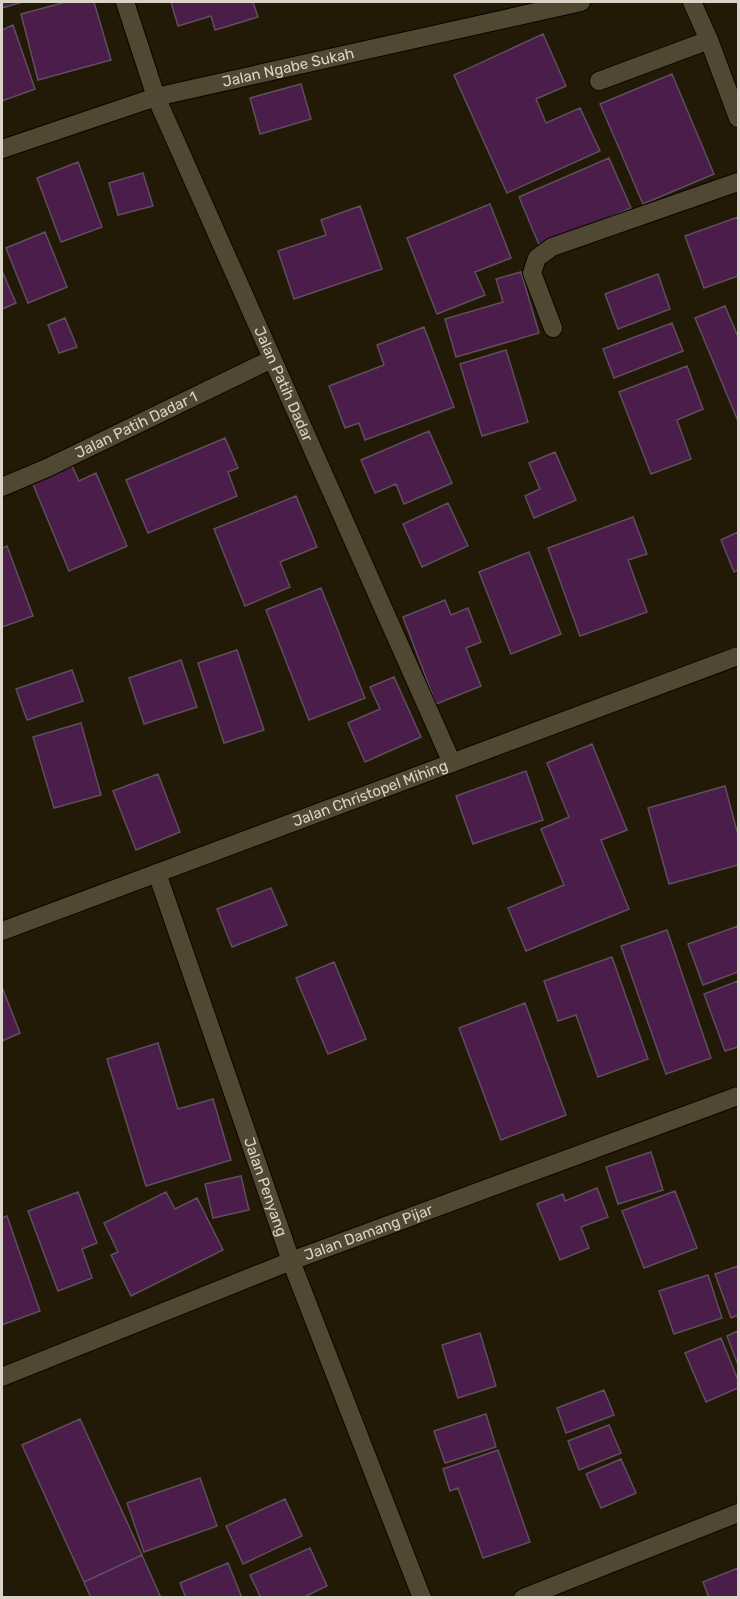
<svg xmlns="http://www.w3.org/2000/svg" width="740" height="1599" font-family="Rubik,sans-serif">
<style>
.building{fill:#4a1d4a;stroke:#5f4e5e;stroke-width:1.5}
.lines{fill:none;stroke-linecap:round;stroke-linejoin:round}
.minor-casing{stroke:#0b0500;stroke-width:20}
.minor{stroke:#514833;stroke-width:18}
.labels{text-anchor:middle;stroke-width:5;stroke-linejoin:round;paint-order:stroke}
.street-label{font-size:15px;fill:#d9d3c8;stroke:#080601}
</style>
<rect width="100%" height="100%" fill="#221a07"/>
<path class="building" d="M 2,2 L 23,2 L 2,8 Z
M 66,2 L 94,2 L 111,60 L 38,80 L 21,14 Z
M 171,2 L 253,2 L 258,17 L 215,30 L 211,16 L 178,26 Z
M 13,25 L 35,89 L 2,101 L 2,30 Z
M 543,34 L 566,86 L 536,99 L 546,123 L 580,108 L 600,151 L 507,193 L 454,75 Z
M 672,74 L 714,174 L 643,204 L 600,104 Z
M 301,84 L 311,119 L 260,134 L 250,98 Z
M 609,158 L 631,208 L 540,247 L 519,197 Z
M 78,162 L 102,227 L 61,242 L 37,178 Z
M 143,173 L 153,206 L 118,215 L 109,183 Z
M 490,204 L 511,258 L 475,272 L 485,295 L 437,314 L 407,238 Z
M 360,206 L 382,269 L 294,299 L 278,251 L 326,235 L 321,220 Z
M 738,217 L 738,276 L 704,288 L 685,236 Z
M 45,232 L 67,287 L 28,303 L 6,248 Z
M 2,271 L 16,303 L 2,309 Z
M 521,272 L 539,333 L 456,357 L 445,319 L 503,302 L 496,279 Z
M 658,274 L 670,309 L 618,329 L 605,294 Z
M 725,306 L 738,337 L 738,421 L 695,318 Z
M 65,318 L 77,347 L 59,353 L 48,325 Z
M 672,323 L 683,351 L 614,378 L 603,349 Z
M 424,327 L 454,407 L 365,440 L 359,423 L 345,428 L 329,386 L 384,365 L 377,345 Z
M 506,350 L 528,422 L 482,436 L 460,364 Z
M 687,366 L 703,409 L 677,420 L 691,459 L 651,474 L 619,392 Z
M 429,431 L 452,483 L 404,504 L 396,484 L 375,493 L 361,460 Z
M 225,438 L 238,468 L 228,472 L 237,496 L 148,533 L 126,480 Z
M 555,452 L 576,500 L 534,518 L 525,496 L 540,489 L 529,463 Z
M 72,466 L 79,481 L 96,473 L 127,546 L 69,571 L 32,482 Z
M 296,496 L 317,547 L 280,562 L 290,587 L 245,606 L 214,529 Z
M 448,503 L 468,546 L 422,567 L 403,524 Z
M 633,517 L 647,554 L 628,560 L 647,612 L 580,636 L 548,548 Z
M 738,532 L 738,570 L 734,572 L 721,540 Z
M 7,546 L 33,616 L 2,627 L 2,548 Z
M 529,552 L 561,634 L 511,654 L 479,572 Z
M 321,588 L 365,698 L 309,720 L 266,610 Z
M 445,600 L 451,615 L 468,608 L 481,642 L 466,648 L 481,686 L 436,704 L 403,617 Z
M 237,650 L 264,730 L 224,743 L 198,663 Z
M 181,660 L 197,707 L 144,724 L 129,678 Z
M 72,670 L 83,701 L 27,720 L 16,689 Z
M 394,677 L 421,737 L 365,762 L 348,723 L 380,709 L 370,687 Z
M 81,723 L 101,795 L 54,808 L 33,737 Z
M 592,744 L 627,830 L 601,840 L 629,909 L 526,951 L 508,908 L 564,885 L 541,829 L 569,817 L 547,763 Z
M 526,771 L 543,820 L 473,844 L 456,796 Z
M 158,774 L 180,832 L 136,850 L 113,791 Z
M 725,786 L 738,835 L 738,865 L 669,884 L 648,808 Z
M 271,888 L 287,925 L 232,947 L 217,909 Z
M 738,926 L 738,972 L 703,985 L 688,944 Z
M 667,930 L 711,1058 L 666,1074 L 621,946 Z
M 612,957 L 648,1059 L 598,1077 L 576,1015 L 558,1021 L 544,981 Z
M 334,962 L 366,1039 L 328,1054 L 296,978 Z
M 738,981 L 738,1047 L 725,1051 L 704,994 Z
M 2,987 L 20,1033 L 2,1041 Z
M 525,1003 L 566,1115 L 501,1140 L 459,1028 Z
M 158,1043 L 178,1109 L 213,1099 L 231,1160 L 146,1186 L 107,1059 Z
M 651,1152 L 663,1190 L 618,1204 L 606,1167 Z
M 241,1176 L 249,1210 L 213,1218 L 205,1184 Z
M 597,1188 L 608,1217 L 581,1227 L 589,1248 L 560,1260 L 537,1204 L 563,1194 L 565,1201 Z
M 675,1191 L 697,1248 L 644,1268 L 622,1211 Z
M 78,1192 L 97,1243 L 82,1249 L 92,1278 L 58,1291 L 28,1211 Z
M 166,1192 L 175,1209 L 197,1198 L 223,1250 L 131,1296 L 111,1255 L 118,1252 L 104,1223 Z
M 7,1216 L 40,1311 L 2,1325 L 2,1218 Z
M 738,1266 L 738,1315 L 731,1318 L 715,1274 Z
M 708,1275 L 722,1318 L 674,1334 L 659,1291 Z
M 738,1331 L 738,1365 L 727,1336 Z
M 480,1333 L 496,1386 L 458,1398 L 442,1345 Z
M 721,1338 L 738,1380 L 738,1388 L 706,1402 L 685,1353 Z
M 604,1390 L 614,1415 L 566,1433 L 557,1408 Z
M 486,1414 L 496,1447 L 445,1463 L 434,1431 Z
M 80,1419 L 142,1555 L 84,1582 L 22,1445 Z
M 609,1425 L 621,1453 L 579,1470 L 568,1441 Z
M 498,1450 L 530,1542 L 483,1558 L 458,1488 L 450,1491 L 443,1469 Z
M 621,1459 L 636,1493 L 601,1508 L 586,1474 Z
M 200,1478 L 217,1526 L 144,1552 L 127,1503 Z
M 285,1499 L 302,1536 L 243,1564 L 226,1526 Z
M 310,1548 L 327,1586 L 302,1598 L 261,1598 L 250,1575 Z
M 142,1555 L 161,1598 L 91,1598 L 84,1582 Z
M 228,1563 L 242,1598 L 186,1598 L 180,1583 Z
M 738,1568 L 738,1598 L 709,1598 L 703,1582 Z"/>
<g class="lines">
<g class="minor-casing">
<g id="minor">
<path id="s1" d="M 125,2 L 156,97 L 452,763"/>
<path d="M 692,2 L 709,40 L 738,118"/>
<path d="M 599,81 L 709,40"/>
<path id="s2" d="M 2,149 L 156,97 L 581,2"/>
<path d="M 553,328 L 532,273 L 537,258 L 552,247 L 738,182"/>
<path id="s3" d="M 2,487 L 47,468 L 272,359"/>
<path id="s4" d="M 157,873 L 291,1261 L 422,1598"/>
<path id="s5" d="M 2,931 L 738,656"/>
<path id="s6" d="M 2,1377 L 291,1261 L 738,1096"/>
<path d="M 523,1598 L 738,1513"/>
</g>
</g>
<use href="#minor" class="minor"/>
</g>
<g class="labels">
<g class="street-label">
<text dy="5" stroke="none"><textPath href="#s2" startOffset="298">Jalan Ngabe Sukah</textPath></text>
<text dy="5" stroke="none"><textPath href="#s1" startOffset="414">Jalan Patih Dadar</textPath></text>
<text dy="5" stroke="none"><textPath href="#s3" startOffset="148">Jalan Patih Dadar 1</textPath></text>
<text dy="5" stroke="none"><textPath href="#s5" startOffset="393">Jalan Christopel Mihing</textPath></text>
<text dy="5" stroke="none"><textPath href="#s4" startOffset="332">Jalan Penyang</textPath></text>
<text dy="5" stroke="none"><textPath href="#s6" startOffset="394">Jalan Damang Pijar</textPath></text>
</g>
</g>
<rect width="740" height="1599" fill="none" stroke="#d9d3c8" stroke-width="6"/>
</svg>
